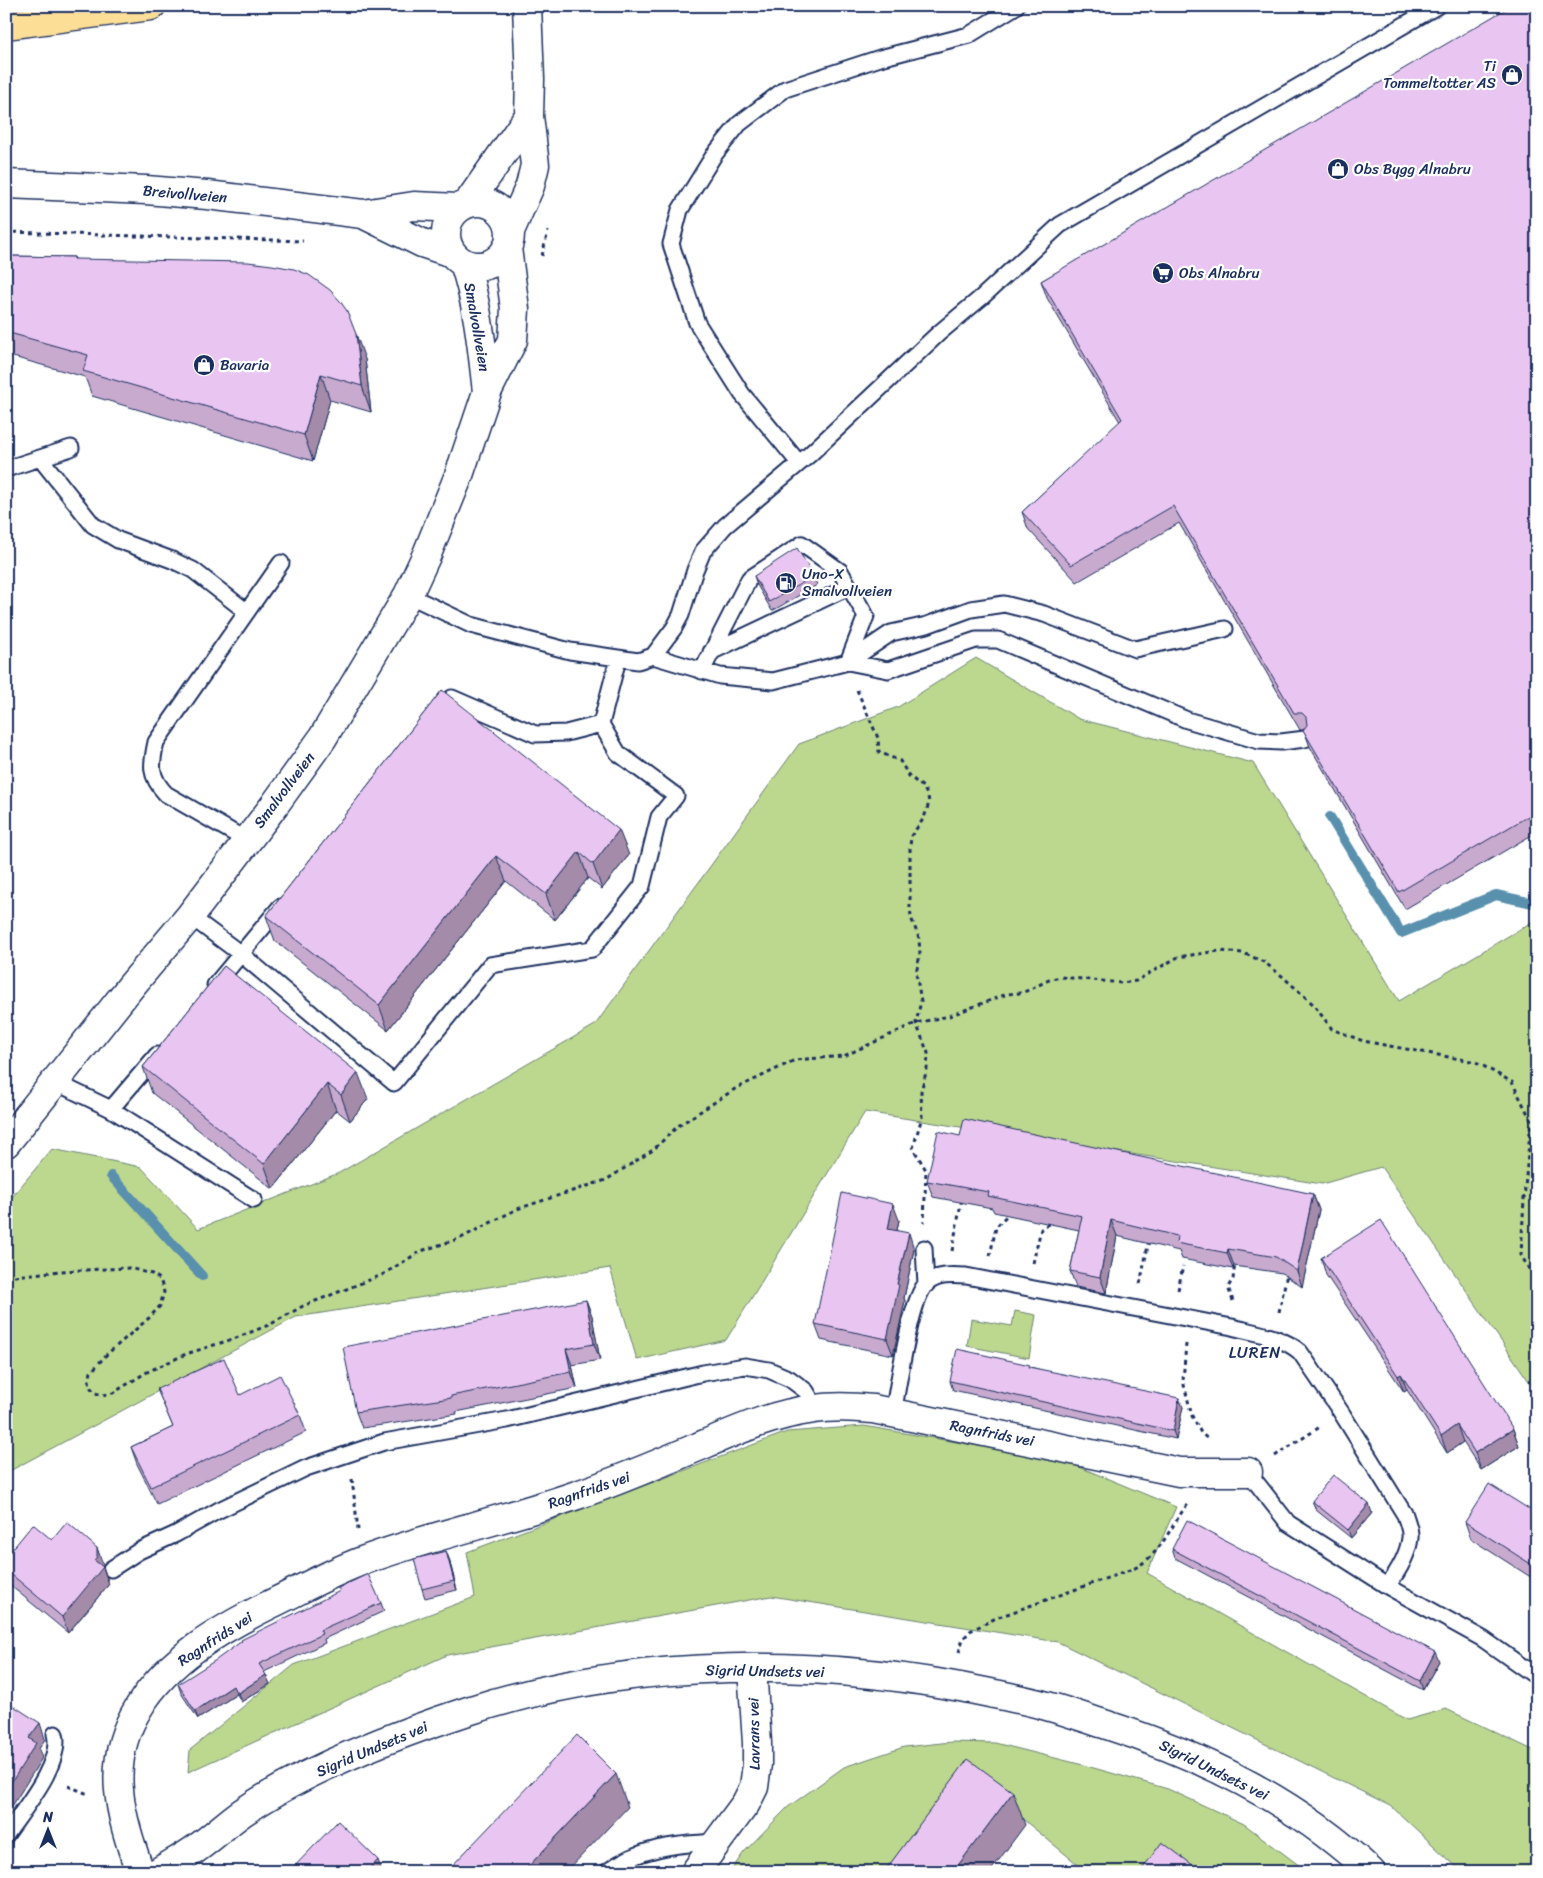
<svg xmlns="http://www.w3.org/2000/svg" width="1543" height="1878" font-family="Sriracha,sans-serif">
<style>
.green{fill:#bcd78e;stroke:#6c8376}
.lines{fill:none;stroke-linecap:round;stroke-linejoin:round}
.stream{stroke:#5990ad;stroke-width:10}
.lane-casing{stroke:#1b2f5e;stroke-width:19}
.street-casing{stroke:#1b2f5e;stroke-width:31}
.secondary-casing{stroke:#1b2f5e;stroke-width:31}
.highway-casing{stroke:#1b2f5e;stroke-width:31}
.path{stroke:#1b2f5e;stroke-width:3;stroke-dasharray:4 4;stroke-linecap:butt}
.lane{stroke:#fff;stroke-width:15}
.street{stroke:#fff;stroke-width:28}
.secondary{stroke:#fff;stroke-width:28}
.highway{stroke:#fcde96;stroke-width:28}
.wall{fill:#c8aacf;stroke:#1b2f5e}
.shaded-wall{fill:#a38ba9;stroke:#1b2f5e}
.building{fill:#e9c6f1;stroke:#1b2f5e}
.labels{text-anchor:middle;stroke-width:4.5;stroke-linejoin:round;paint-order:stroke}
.poi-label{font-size:15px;fill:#1b2f5e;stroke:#fff;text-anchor:start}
.street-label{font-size:15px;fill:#1b2f5e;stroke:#fff}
.neighbourhood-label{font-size:16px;letter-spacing:1px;fill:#1b2f5e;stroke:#fff}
</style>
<rect width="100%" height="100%" fill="#fff"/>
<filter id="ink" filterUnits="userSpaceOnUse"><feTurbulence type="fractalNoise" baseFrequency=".02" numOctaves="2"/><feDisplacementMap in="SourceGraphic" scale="10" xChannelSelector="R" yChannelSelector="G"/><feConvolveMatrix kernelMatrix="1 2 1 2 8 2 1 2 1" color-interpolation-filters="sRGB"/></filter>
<g filter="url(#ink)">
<path class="green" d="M 976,658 L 1079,719 L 1253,763 L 1399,1001 L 1537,919 L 1537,1393 L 1381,1167 L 1322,1184 L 865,1112 L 726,1340 L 637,1360 L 610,1268 L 296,1317 L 6,1473 L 6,1204 L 52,1149 L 141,1167 L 198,1229 L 339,1173 L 595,1025 L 799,744 L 898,707 Z
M 1015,1311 L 1036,1315 L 1029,1358 L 967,1346 L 971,1319 L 1012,1326 Z
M 864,1426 L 1065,1461 L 1176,1507 L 1147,1573 L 1407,1720 L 1446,1709 L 1537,1752 L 1537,1872 L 1462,1872 L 1391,1806 L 1058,1642 L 771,1596 L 447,1655 L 188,1772 L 190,1750 L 294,1665 L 475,1597 L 467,1552 L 787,1432 Z
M 951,1742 L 995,1743 L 1083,1765 L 1168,1789 L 1244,1824 L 1308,1872 L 1087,1872 L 1025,1821 L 982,1790 L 922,1872 L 730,1872 L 744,1852 L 788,1807 L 844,1767 L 904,1747 Z"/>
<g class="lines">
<path class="stream" d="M 1330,817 L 1401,933 L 1496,895 L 1537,904
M 111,1176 L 202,1276"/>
<g class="lane-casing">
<path id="lane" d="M 40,458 L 93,525 L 118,540 L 172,560 L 193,570 L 247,612
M 799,463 L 742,394 L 697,323 L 671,244 L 680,210 L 714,155 L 739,124 L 785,89 L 880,58 L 969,35 L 1016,6
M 6,469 L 71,448
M 408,595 L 471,625 L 570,651 L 638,661 L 653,656 L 674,628 L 681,615 L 695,570 L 703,551 L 725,526 L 809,455 L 939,333 L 982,297 L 1060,225 L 1437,6
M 711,652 L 849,587
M 653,656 L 720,676 L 773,681 L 848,662 L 891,633 L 927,625 L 971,609 L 1004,604 L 1044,614 L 1135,649 L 1225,629
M 848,662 L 888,670 L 976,640 L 998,640 L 1187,720 L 1259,741 L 1281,742 L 1305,739
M 702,671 L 749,579 L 802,544 L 840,571 L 866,616 L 848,662
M 440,714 L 452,698 L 535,734 L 566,733 L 601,724
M 246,840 L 166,794 C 149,776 151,765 156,742 L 281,563
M 190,916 L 241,954 L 394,1083 L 490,965 L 592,949 L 642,886 L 659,817 L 676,796 L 618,753 L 601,724 L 618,659
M 215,985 L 280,907
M 55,1082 L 111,1109 L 254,1200
M 111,1109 L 157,1055
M 924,1248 L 926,1285
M 893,1414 C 898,1388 910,1300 926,1284 C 937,1274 952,1275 966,1276 L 1232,1327 C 1255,1333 1281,1336 1300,1352 L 1341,1412 L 1405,1515 C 1407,1522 1411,1530 1410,1538 C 1408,1555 1397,1573 1387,1586
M 1248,1472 L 1288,1523 L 1387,1586 L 1483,1639 L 1537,1677
M 111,1569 L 139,1551 L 176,1534 L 219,1510 L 306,1468 L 384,1442 L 507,1420 L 703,1373 L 745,1366 L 769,1370 L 790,1379 L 806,1391 L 816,1408
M 6,1835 C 22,1811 63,1763 55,1734
M 607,1872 C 639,1847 678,1844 717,1842"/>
</g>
<g class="street-casing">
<path id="street" d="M 140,1872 C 120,1814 104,1763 139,1707 C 168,1659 221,1629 269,1605 C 300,1590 330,1573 362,1561 C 432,1535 505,1520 574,1496 C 616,1482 657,1464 698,1447 C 735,1431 773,1414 814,1409 C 834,1406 854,1407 873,1409 L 1179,1472 L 1248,1472
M 158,1872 C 171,1864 185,1857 197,1848 C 213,1837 227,1823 243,1812 C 308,1768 397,1734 471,1710 C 637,1657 820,1657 990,1693 C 1009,1697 1029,1701 1047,1706 C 1066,1711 1085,1718 1104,1724 C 1201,1755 1296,1801 1371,1872
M 695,1872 L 746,1803 L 754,1787 L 757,1764 L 757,1743 L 752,1668"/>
</g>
<g class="secondary-casing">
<path id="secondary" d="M 6,184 L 146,190 L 207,195 L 363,214 L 414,206 L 458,208
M446 234a32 32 0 1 1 64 0a32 32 0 1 1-64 0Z
M 468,203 L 529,116
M 363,214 L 422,243 L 452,253
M 510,231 L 530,186 L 535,165 L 529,116 L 530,79 L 527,6
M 464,263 C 478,304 482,348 487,392
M 6,1143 L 132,985 L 190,916 L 273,807 L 322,739 L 408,595 L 427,554 L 459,475 L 487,392 L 513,340 L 515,309 L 507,248"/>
</g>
<g class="highway-casing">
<path id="highway" d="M 6,25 L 151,6"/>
</g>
<path class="path" d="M 6,232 L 303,241
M 542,256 L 548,231
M 857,690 L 878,738 L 879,752 L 900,761 L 909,776 L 923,787 L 928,796 L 929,803 L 924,818 L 911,836 L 910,847 L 910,910 L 912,920 L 919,938 L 920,955 L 916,973 L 921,1001 L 916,1023 L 928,1053 L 927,1069 L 921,1091 L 922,1117 L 913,1148 L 926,1170 L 924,1223
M 952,1251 L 962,1198
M 990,1256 L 996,1227 L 1009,1213
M 1033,1263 L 1041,1229 L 1050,1223 L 1051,1221
M 6,1277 L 60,1271 L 129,1268 L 152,1274 L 160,1279 L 164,1292 L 160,1306 L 149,1318 L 106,1355 L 91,1372 L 89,1381 L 91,1388 L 95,1393 L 103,1395 L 113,1393 L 147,1372 L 186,1354 L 236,1338 L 271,1324 L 303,1306 L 382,1275 L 421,1251 L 461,1238 L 517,1209 L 606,1180 L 653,1150 L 678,1126 L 735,1089 L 795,1060 L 844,1056 L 916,1023 L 949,1016 L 1007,994 L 1022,993 L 1051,979 L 1061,977 L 1122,983 L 1136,981 L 1178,957 L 1219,951 L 1243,953 L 1264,962 L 1282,976 L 1313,1004 L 1332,1029 L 1363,1041 L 1476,1062 L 1512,1082 L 1531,1120 L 1524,1199 L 1521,1255 L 1537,1283
M 1140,1284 L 1149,1241
M 1178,1290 L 1183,1266
M 1233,1301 L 1228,1287 L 1233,1279 L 1235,1263
M 1279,1312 L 1287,1274
M 1186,1344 L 1183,1381 L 1192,1416 L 1201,1433 L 1209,1440
M 1275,1456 L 1320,1427
M 352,1479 L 358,1530
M 959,1652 L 963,1639 L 970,1631 L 996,1618 L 1135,1568 C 1161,1554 1170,1527 1187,1505
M 68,1786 L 88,1794"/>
<use href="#lane" class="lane"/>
<use href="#street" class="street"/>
<use href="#secondary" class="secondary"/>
<use href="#highway" class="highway"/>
</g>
<path class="wall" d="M 1537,6 L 1537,832 L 1405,909 L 1310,747 L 1304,730 L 1300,730 L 1179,523 L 1077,582 L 1028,529 L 1022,512 L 1120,422 L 1047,298 L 1041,281 Z
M 6,256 L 74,257 L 75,259 L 365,359 L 371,412 L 330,400 L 313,461 L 92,396 L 85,377 L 6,355 Z
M 754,576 L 814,576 L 817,585 L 772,611 L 757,585 Z
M 442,690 L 629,855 L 602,889 L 588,878 L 555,920 L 506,881 L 388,1030 L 275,941 L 266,916 Z
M 224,966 L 368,1099 L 350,1121 L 336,1110 L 273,1189 L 152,1093 L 143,1067 Z
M 960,1136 L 1313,1194 L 1319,1210 L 1302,1287 L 1282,1273 L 1234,1266 L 1233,1269 L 1182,1259 L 1179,1251 L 1117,1236 L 1106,1293 L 1076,1287 L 1070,1271 L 1079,1230 L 994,1212 L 992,1208 L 933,1197 L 927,1181 Z
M 899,1220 L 897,1230 L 914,1249 L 904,1298 L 905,1301 L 893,1355 L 821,1340 L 815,1324 Z
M 1321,1258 L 1513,1429 L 1519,1446 L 1481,1470 L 1463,1442 L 1447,1453 L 1407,1390 L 1404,1392 L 1326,1275 Z
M 586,1300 L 592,1316 L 600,1360 L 572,1365 L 577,1388 L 456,1412 L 457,1414 L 362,1428 L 356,1412 Z
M 1030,1367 L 1183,1407 L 1176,1439 L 953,1390 L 950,1381 Z
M 157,1389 L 240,1395 L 300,1415 L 306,1432 L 157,1504 L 137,1464 L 131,1447 L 173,1427 Z
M 1312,1501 L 1372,1513 L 1351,1538 L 1316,1510 Z
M 1537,1514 L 1537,1581 L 1471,1539 L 1465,1522 Z
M 52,1540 L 97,1548 L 109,1584 L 68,1633 L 6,1582 L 6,1557 Z
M 1172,1549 L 1439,1661 L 1423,1690 L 1175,1558 Z
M 446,1551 L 449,1559 L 457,1590 L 425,1598 L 422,1589 Z
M 381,1603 L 384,1611 L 324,1639 L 325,1643 L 264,1672 L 270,1684 L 241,1702 L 237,1694 L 198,1719 L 181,1693 L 178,1684 Z"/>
<path class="shaded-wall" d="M 356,334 L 365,359 L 371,412 L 362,386 Z
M 321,374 L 330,400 L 313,461 L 304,435 Z
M 619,830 L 629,855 L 602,889 L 593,864 Z
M 579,852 L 588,878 L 555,920 L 546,894 Z
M 496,856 L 506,881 L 388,1030 L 379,1005 Z
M 358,1073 L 368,1099 L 350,1121 L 341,1095 Z
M 327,1084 L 336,1110 L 273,1189 L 264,1164 Z
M 1313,1194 L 1319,1210 L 1302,1287 L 1297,1271 Z
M 893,1204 L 899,1220 L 894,1245 L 888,1229 Z
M 1111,1220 L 1117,1236 L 1106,1293 L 1100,1277 Z
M 909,1233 L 914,1249 L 904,1298 L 905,1301 L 893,1355 L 887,1339 L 897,1284 Z
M 1228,1249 L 1234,1266 L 1233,1269 L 1227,1253 Z
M 586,1300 L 592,1316 L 600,1360 L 594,1344 Z
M 566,1349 L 572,1365 L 577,1388 L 571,1372 Z
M 1401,1374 L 1407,1390 L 1404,1392 L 1398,1376 Z
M 1179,1398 L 1183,1407 L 1176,1439 L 1173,1431 Z
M 1457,1425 L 1463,1442 L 1447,1453 L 1441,1436 Z
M 1513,1429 L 1519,1446 L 1481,1470 L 1475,1453 Z
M 1369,1504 L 1372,1513 L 1351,1538 L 1348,1530 Z
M 97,1548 L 103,1564 L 103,1568 L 109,1584 L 68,1633 L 62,1617 L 94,1560 Z
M 446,1551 L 449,1559 L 457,1590 L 454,1581 Z
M 1435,1652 L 1439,1661 L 1423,1690 L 1420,1681 Z
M 266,1675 L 270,1684 L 241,1702 L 238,1693 Z
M 233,1686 L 237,1694 L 198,1719 L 195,1711 Z
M 40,1723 L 45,1739 L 39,1749 L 42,1758 L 6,1816 L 6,1791 L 29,1738 Z
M 616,1774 L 628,1807 L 566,1872 L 523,1872 Z
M 1013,1792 L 1025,1825 L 990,1872 L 953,1872 Z
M 378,1860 L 382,1872 L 366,1872 Z"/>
<path class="building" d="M 1511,6 L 1537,6 L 1537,811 L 1399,892 L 1303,730 L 1307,725 L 1306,717 L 1302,713 L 1294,713 L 1173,506 L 1071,565 L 1022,512 L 1122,419 L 1041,281 Z
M 6,256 L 74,257 L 74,259 L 248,262 L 272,265 L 294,269 L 309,275 L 330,290 L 340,301 L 347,311 L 356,334 L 362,386 L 321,374 L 304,435 L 83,371 L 88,355 L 6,332 Z
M 797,548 L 814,576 L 769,602 L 754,576 Z
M 442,690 L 619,830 L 593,864 L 579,852 L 546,894 L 496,856 L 379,1005 L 266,916 Z
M 224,966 L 358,1073 L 341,1095 L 327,1084 L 264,1164 L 143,1067 Z
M 964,1119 L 1313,1194 L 1297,1271 L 1276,1257 L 1228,1249 L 1227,1253 L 1176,1243 L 1177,1236 L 1111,1220 L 1100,1277 L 1070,1271 L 1082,1216 L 988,1196 L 989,1192 L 927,1181 L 938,1131 L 960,1136 Z
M 842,1193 L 893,1204 L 888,1229 L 909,1233 L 897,1284 L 899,1285 L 887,1339 L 815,1324 Z
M 1381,1220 L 1513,1429 L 1475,1453 L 1457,1425 L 1441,1436 L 1401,1374 L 1398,1376 L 1321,1258 Z
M 586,1300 L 594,1344 L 566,1349 L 571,1372 L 451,1396 L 451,1398 L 356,1412 L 343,1347 Z
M 957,1349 L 1030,1365 L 1029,1367 L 1179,1398 L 1173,1431 L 950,1381 Z
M 224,1358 L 240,1395 L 280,1375 L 300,1415 L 151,1487 L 131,1447 L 173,1427 L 157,1389 Z
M 1333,1475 L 1369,1504 L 1348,1530 L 1312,1501 Z
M 1489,1484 L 1537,1514 L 1537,1568 L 1465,1522 Z
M 1187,1520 L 1435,1652 L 1420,1681 L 1172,1549 Z
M 67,1522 L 97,1548 L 97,1557 L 94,1560 L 103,1567 L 62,1617 L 6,1570 L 6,1557 L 33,1524 L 52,1540 Z
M 446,1551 L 454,1581 L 422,1589 L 414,1559 Z
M 368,1574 L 381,1603 L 320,1630 L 322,1634 L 259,1664 L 266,1675 L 238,1693 L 233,1686 L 195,1711 L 178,1684 L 216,1660 L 242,1641 L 241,1640 L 340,1591 L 338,1588 Z
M 6,1701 L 40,1723 L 29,1738 L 36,1743 L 6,1791 Z
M 577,1735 L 616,1774 L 523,1872 L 450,1872 L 448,1870 Z
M 968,1759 L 1013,1792 L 953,1872 L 884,1872 Z
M 338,1821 L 378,1860 L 366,1872 L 289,1872 Z
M 1162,1842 L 1202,1872 L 1140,1872 Z"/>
</g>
<defs>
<g id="shop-disc" transform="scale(1.125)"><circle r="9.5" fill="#1b2f5e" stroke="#fff"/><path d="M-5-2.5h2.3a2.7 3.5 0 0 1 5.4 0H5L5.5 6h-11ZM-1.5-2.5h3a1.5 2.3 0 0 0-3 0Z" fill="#fff"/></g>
<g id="supermarket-disc" transform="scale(1.125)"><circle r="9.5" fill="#1b2f5e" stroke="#fff"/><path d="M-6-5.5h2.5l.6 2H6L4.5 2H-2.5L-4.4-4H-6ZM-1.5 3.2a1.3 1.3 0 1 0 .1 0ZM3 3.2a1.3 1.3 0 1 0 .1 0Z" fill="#fff"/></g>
<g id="fuel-disc" transform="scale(1.125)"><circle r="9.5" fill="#1b2f5e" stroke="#fff"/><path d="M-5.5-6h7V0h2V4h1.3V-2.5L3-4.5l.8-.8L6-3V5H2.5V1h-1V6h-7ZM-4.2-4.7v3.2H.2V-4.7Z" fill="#fff"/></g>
</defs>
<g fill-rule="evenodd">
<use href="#shop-disc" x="1512" y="75"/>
<use href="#shop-disc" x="1338" y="169"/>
<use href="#supermarket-disc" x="1163" y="273"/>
<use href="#shop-disc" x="204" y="365"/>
<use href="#fuel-disc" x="786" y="583"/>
</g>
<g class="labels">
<g class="poi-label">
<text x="1496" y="71" text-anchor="end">Ti<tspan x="1496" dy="17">Tommeltotter AS</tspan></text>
<text x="1354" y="174">Obs Bygg Alnabru</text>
<text x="1179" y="278">Obs Alnabru</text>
<text x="220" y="370">Bavaria</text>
<text x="802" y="579">Uno-X<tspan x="802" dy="17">Smalvollveien</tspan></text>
</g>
<g class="street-label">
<text transform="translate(185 194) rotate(5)" y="5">Breivollveien</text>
<text transform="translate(477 327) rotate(80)" y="5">Smalvollveien</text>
<text transform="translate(284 790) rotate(-53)" y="5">Smalvollveien</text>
<text transform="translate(992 1433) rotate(11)" y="5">Ragnfrids vei</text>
<text transform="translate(589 1490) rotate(-19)" y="5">Ragnfrids vei</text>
<text transform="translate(215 1639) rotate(-33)" y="5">Ragnfrids vei</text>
<text transform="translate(765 1671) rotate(1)" y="5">Sigrid Undsets vei</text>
<text transform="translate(754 1734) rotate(-91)" y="5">Lavrans vei</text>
<text transform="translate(372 1749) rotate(-23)" y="5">Sigrid Undsets vei</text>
<text transform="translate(1214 1770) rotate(26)" y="5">Sigrid Undsets vei</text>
</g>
<g class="neighbourhood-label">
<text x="1255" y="1358">LUREN</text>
</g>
</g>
<rect width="1543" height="1878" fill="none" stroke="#fff" stroke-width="25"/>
<rect x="12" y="12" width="1518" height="1853" fill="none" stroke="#1b2f5e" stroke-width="2" filter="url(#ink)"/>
<g transform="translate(48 1830)" stroke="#ffffff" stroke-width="4" paint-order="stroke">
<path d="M0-4L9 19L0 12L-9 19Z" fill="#1b2f5e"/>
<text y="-8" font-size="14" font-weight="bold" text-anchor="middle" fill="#1b2f5e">N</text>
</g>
</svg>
